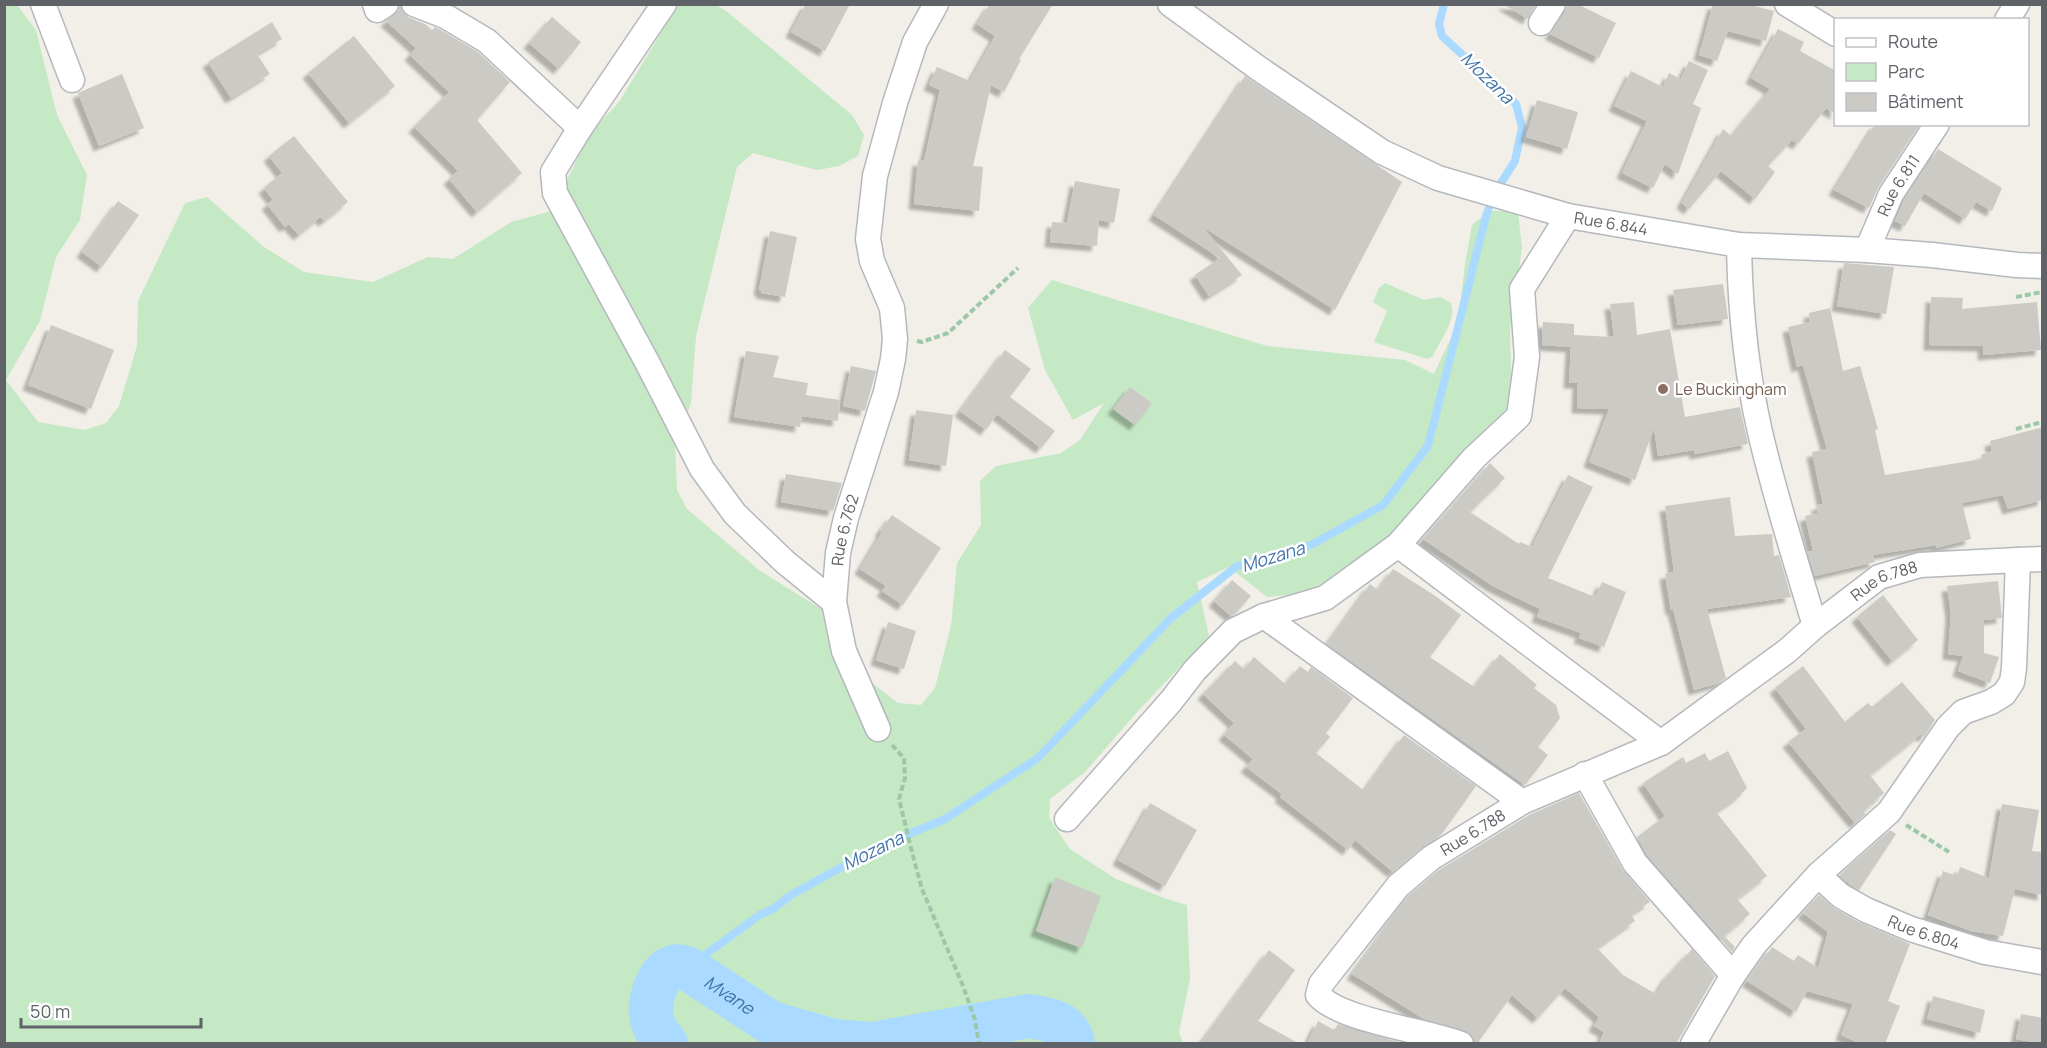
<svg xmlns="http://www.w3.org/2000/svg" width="2047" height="1048" font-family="Manrope,sans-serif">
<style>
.green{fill:#c5e8c5}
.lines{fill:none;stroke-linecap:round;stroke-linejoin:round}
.stream{stroke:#aadaff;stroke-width:8}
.river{stroke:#aadaff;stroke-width:44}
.building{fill:#cccac5;filter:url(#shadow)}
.street-casing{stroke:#b5b8bc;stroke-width:27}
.path{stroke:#9cc7a9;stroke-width:4;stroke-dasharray:6 3;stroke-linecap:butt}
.street{stroke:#fff;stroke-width:24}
.education-dot{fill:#8d6e63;stroke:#fff;stroke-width:2}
.labels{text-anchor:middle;stroke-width:5;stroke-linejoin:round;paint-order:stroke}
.street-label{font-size:16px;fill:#5f6368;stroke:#fff}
.education-label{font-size:16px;fill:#785e54;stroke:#fff;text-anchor:start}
.water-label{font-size:18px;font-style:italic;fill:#4174aa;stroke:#fff}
</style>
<defs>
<filter id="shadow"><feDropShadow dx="-5.5" dy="5.5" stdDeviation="1.5" flood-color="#0004"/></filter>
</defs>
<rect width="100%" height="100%" fill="#f1efe8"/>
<path class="green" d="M 5,5 L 17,5 L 36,30 L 57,115 L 87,175 L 80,220 L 56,257 L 40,321 L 6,380 L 38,422 L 84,430 L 106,423 L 119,406 L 137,346 L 138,301 L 185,203 L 207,197 L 264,247 L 304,272 L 373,282 L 428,257 L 453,259 L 511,222 L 552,211 L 590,133 L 619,102 L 678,5 L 715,5 L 725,10 L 852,115 L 864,135 L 858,156 L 839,166 L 817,170 L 753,153 L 737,167 L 696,336 L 691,403 L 675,445 L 677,490 L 687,509 L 759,570 L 834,617 L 863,676 L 898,703 L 921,705 L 935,688 L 951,626 L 957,563 L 981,525 L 980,481 L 996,466 L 1061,453 L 1080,440 L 1104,403 L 1073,420 L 1045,370 L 1028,308 L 1052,280 L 1267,346 L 1405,360 L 1434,374 L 1458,323 L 1465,264 L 1472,225 L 1490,211 L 1518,211 L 1522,248 L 1510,330 L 1512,410 L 1474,458 L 1375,551 L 1306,593 L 1267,597 L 1229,567 L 1197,582 L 1209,636 L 1138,711 L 1085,772 L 1050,799 L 1049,818 L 1070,849 L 1116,879 L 1167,899 L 1187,905 L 1190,979 L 1179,1032 L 1183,1043 L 5,1044 Z
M 1385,283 L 1424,300 L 1440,297 L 1451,303 C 1457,319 1440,341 1433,356 L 1428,359 L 1424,358 L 1374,342 L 1387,311 L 1373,302 L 1379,288 Z"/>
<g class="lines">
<path class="stream" d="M 687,968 L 761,914 L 773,909 L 791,895 L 880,846 L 945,819 L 1038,758 L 1171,618 L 1237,566 L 1311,545 L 1383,505 L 1428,446 L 1486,216 L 1494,194 L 1515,161 L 1522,127 L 1516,104 L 1442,36 L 1439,24 L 1444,4"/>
<g class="river">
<path id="s1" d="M 666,1044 C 661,1037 655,1030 653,1023 C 647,1006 655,974 673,967 C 678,965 682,967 687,968 L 771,1023 L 834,1041 L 869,1044"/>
<path d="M 873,1044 L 1028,1016 C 1047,1019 1069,1021 1073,1044"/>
</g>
</g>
<path class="building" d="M 400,4 L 403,12 L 408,17 L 425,24 L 432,30 L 435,27 L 439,29 L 478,52 L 510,82 L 477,120 L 522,173 L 477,212 L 449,179 L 458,171 L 414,127 L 449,92 L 410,55 L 416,48 L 386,21 L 398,11 Z
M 806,4 L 850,4 L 825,51 L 791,32 Z
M 990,4 L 1053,4 L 1019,59 L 1021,60 L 1004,92 L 991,85 L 973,166 L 983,167 L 979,211 L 914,204 L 918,160 L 924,161 L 940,90 L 929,85 L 937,67 L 970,81 L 995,36 L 977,24 Z
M 1503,4 L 1536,4 L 1528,19 Z
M 1567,4 L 1577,4 L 1616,23 L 1599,58 L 1550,34 L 1565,12 Z
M 1713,4 L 1747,4 L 1774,11 L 1766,41 L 1728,31 L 1717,61 L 1699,55 Z
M 552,17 L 581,42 L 559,69 L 529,43 Z
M 272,22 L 282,39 L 257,54 L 270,74 L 231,98 L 208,62 Z
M 1778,29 L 1804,42 L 1800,51 L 1836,71 L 1836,114 L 1826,108 L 1798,144 L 1792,140 L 1768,166 L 1775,172 L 1755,199 L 1721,171 L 1689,209 L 1682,203 L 1723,129 L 1731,136 L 1770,89 L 1751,78 Z
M 354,36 L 395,86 L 349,123 L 308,73 Z
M 1689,61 L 1708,70 L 1693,104 L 1701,108 L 1678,174 L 1665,164 L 1653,188 L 1622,173 L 1647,121 L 1614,106 L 1631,71 L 1663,87 L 1669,73 L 1681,79 Z
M 122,74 L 144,128 L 99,146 L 78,93 Z
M 1245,76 L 1402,182 L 1335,310 L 1203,227 L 1242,275 L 1209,296 L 1195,275 L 1220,258 L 1154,215 Z
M 1537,100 L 1578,112 L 1567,149 L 1526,137 Z
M 1875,124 L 1920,124 L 1879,186 L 1869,208 L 1834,190 Z
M 294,136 L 348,202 L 324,221 L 320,217 L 299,235 L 289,224 L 285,227 L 267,204 L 273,200 L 264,188 L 282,173 L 269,156 Z
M 1938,149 L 2002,188 L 1992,211 L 1976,202 L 1965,219 L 1924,193 L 1905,226 L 1895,221 L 1904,201 Z
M 1075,181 L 1120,189 L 1114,223 L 1099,220 L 1097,246 L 1050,242 L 1052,222 L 1067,223 Z
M 118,201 L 139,215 L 102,267 L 82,252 Z
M 770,231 L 797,237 L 785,297 L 761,293 L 762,291 L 759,290 Z
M 1844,263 L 1894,267 L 1886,314 L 1837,306 Z
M 1723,284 L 1728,319 L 1678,325 L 1673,290 Z
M 1931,297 L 1963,298 L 1962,309 L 2037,302 L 2041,350 L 1983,355 L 1983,346 L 1929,345 Z
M 1634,302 L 1637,335 L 1670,329 L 1685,417 L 1740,407 L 1748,444 L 1695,454 L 1694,450 L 1658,456 L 1654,428 L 1635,480 L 1589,462 L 1609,409 L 1577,408 L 1578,383 L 1569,383 L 1571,347 L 1542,345 L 1543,322 L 1574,324 L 1574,335 L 1614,337 L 1610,304 Z
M 1830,308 L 1843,371 L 1860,366 L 1878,429 L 1875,430 L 1885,475 L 1982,459 L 1981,455 L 1992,451 L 1990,441 L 2043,427 L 2043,500 L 2008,509 L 2003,495 L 1962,503 L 1971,539 L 1936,548 L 1936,545 L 1873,555 L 1875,562 L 1815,576 L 1807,551 L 1813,551 L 1805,516 L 1818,513 L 1817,505 L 1823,504 L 1812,452 L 1827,449 L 1803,365 L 1797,367 L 1788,327 L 1810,322 L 1809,313 Z
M 51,325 L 114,350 L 91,409 L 28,385 Z
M 1005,350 L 1031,369 L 1010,397 L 1055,431 L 1041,448 L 997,414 L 986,430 L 960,411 Z
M 746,351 L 779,356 L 773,377 L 808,383 L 806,395 L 840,400 L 838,421 L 802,416 L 800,427 L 734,417 Z
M 851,366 L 876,371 L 865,411 L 843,406 Z
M 1130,387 L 1152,403 L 1135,425 L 1113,409 Z
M 916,410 L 953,415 L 946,466 L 909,460 Z
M 1490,463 L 1505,478 L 1470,512 L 1519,544 L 1520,542 L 1532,547 L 1568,475 L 1593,487 L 1548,578 L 1595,597 L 1602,582 L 1626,592 L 1604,647 L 1579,638 L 1581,633 L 1537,617 L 1540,609 L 1493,586 L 1423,539 Z
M 786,474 L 842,483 L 833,511 L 781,502 Z
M 1730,497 L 1735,536 L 1772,534 L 1774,556 L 1779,555 L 1791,597 L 1707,609 L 1726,678 L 1719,683 L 1694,690 L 1673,609 L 1671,610 L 1665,574 L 1674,572 L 1665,506 Z
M 892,515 L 941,548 L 903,605 L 882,591 L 886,586 L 860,569 L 882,532 L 880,531 Z
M 1393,569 L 1434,595 L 1461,615 L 1430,657 L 1474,687 L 1500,654 L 1537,685 L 1534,688 L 1556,705 L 1560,718 L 1538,747 L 1548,755 L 1525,785 L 1327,644 L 1370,584 L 1378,590 Z
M 1232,580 L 1251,596 L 1235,614 L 1231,616 L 1214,601 Z
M 1998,581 L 2002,618 L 1984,620 L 1984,653 L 1999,657 L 1990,683 L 1958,671 L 1963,656 L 1948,654 L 1951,614 L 1947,586 Z
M 1883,595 L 1918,640 L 1892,661 L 1857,617 Z
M 888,622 L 916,631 L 904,669 L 876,660 Z
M 1254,657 L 1285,684 L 1300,666 L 1308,672 L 1311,667 L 1353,698 L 1326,733 L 1330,737 L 1316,753 L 1362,789 L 1365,789 L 1404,735 L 1476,786 L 1441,835 L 1422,847 L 1393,872 L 1355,840 L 1348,850 L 1280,797 L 1282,794 L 1246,767 L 1253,759 L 1224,735 L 1234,723 L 1203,694 L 1235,661 L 1244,669 Z
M 1803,666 L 1845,722 L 1868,703 L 1872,707 L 1902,682 L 1935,720 L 1924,737 L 1921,734 L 1870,775 L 1884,793 L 1863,812 L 1866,814 L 1855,823 L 1788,742 L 1806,729 L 1775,688 Z
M 1728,751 L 1747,788 L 1738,797 L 1716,812 L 1767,876 L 1737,899 L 1750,914 L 1724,936 L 1735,947 L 1732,952 L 1647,855 L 1637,837 L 1665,816 L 1643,783 L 1683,757 L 1686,763 L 1705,753 L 1709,761 Z
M 1579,793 L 1623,870 L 1650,902 L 1631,914 L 1635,921 L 1597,948 L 1623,975 L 1656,994 L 1667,976 L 1692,949 L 1715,976 L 1676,1044 L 1599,1044 L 1604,1032 L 1594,1026 L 1599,1017 L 1565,988 L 1538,1018 L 1512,995 L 1477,1044 L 1475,1044 L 1472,1035 L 1466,1031 L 1424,1019 L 1352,974 L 1408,896 L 1439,870 L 1529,815 Z
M 1150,803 L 1197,830 L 1165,886 L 1118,860 Z
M 2002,804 L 2039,810 L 2032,851 L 2043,852 L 2043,895 L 2015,889 L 2003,936 L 1971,931 L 1928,915 L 1943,871 L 1957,876 L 1960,867 L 1989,878 Z
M 1890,830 L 1896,834 L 1859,890 L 1849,884 L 1841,877 L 1847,868 Z
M 1055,877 L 1101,896 L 1082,948 L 1036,931 Z
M 1819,895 L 1834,908 L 1859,922 L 1910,944 L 1888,1001 L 1900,1006 L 1885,1044 L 1861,1044 L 1841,1035 L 1853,1004 L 1807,991 L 1796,1012 L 1747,981 L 1772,947 L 1794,961 L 1798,955 L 1818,968 L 1828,932 L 1803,913 Z
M 1269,950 L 1295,970 L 1258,1021 L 1300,1044 L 1200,1044 Z
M 1933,996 L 1985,1010 L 1980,1033 L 1927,1019 Z
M 2021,1014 L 2043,1018 L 2043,1044 L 2016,1039 Z
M 1318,1021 L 1334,1030 L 1338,1024 L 1405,1044 L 1307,1044 Z"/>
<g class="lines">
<g class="street-casing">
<g id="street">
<path d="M 43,4 L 72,80"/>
<path d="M 375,4 L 377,10 L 386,4"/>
<path d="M 414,4 L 445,16 L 487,41 L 580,128"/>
<path d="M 664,4 L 580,128 L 553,172 L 555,193 L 647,362 L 702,469 L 735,514 L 785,562 L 834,602"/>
<path d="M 1170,4 L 1258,68 L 1382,152 L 1438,178 L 1568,216"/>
<path d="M 1787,4 L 1836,34"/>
<path d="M 2007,20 L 2017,4"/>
<path d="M 1541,23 L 1553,4"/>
<path d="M 1739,245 C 1740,308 1746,371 1760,432 C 1775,497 1796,562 1815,626"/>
<path id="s2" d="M 1867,250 L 1891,194 L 1937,124"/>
<path d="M 1398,545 L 1661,743"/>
<path d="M 2018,560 L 2042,559"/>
<path d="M 1264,616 L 1522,802"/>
<path id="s3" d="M 878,729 L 844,651 L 834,602 L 838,553 L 846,518 L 886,392 L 893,359 L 895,339 L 892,308 L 872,261 L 868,239 L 875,176 L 895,103 L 915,42 L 936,4"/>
<path d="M 1585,774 L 1635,863 L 1733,975"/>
<path id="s4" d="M 1067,819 L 1171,701 L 1195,670 L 1233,631 L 1264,616 L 1325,598 L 1398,545 L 1474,458 L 1519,416 L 1527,357 L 1522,289 L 1568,216 L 1739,245 L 1867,250 L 1932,255 L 2017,265 L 2042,266"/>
<path id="s5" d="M 1818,875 L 1841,896 L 1866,910 L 1911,929 L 1985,952 L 2042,962"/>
<path id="s6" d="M 1461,1044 C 1425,1030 1341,1021 1318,995 L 1321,984 L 1398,886 L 1431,858 L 1522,802 L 1661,743 L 1787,651 L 1815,626 L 1879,577 L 1920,565 L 2018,560 L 2014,668 L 2012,682 L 2004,694 L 1991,702 L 1963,712 L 1948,727 L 1889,812 L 1818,875 L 1754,945 L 1733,975 L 1693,1044"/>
</g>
</g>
<path class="path" d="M 2016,297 L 2042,292
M 917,341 L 922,342 L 948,333 L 1018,268
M 2016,429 L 2042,422
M 892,745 L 904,758 L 905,778 L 899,799 L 913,856 L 922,889 L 963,986 L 975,1020 L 979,1044
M 1906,825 L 1949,852"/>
<use href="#street" class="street"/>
</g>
<circle class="education-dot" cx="1663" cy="389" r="6"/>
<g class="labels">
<g class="street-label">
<text dy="6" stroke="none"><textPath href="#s2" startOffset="72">Rue 6.811</textPath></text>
<text dy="6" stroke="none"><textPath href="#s4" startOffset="874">Rue 6.844</textPath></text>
<text dy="6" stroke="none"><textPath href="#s3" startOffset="208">Rue 6.762</textPath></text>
<text dy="6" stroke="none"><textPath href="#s6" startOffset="867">Rue 6.788</textPath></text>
<text dy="6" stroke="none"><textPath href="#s6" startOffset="381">Rue 6.788</textPath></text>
<text dy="6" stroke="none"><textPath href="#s5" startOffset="122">Rue 6.804</textPath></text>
</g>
<g class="education-label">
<text x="1675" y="395">Le Buckingham</text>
</g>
<g class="water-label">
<text transform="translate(1487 78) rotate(44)" y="6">Mozana</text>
<text transform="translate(1273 557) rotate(-17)" y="6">Mozana</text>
<text transform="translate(873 851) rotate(-26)" y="6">Mozana</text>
<text dy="6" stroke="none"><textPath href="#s1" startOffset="153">Mvane</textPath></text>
</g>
</g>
<rect width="2047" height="1048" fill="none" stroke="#5f6368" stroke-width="12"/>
<rect x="1834" y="18" width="195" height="108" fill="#ffffff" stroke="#bfc1c3" stroke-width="1.5"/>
<rect x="1846" y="38" width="30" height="9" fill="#ffffff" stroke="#bfc1c3" stroke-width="1.5"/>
<text x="1888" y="48" font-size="18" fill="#5f6368">Route</text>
<rect x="1846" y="63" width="30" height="18" fill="#c5e8c5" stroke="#bfc1c3" stroke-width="1.5"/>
<text x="1888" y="78" font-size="18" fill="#5f6368">Parc</text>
<rect x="1846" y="93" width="30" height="18" fill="#cccac5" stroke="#bfc1c3" stroke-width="1.5"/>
<text x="1888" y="108" font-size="18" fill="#5f6368">Bâtiment</text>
<path d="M21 1018v9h180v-9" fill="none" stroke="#5f6368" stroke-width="3"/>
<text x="30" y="1018" font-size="18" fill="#5f6368" stroke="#ffffff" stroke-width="4.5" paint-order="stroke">50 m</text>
</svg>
